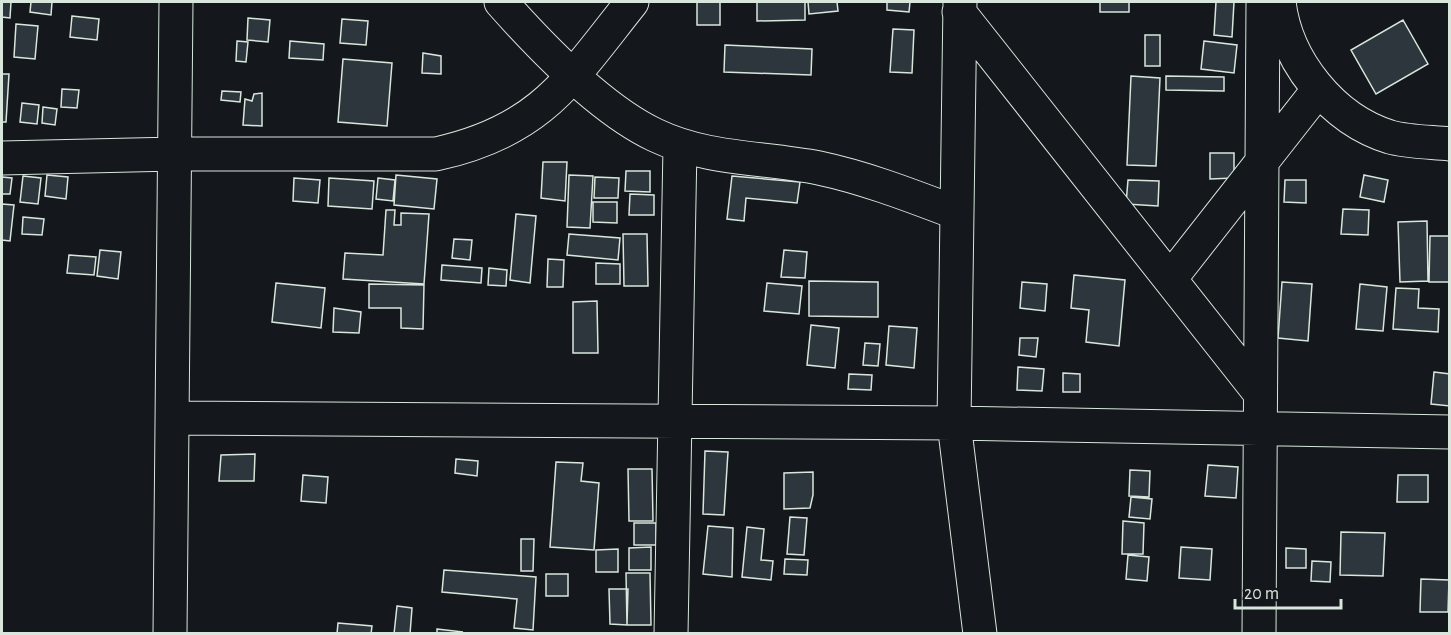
<svg xmlns="http://www.w3.org/2000/svg" width="1451" height="635" font-family="'Alegreya Sans',sans-serif">
<style>
.building{fill:#2c363c;stroke:#d8e6dc;stroke-width:1.5}
.lines{fill:none;stroke-linecap:round;stroke-linejoin:round}
.minor-casing{stroke:#d8e6dc;stroke-width:35}
.minor{stroke:#14181c;stroke-width:33}
</style>
<rect width="100%" height="100%" fill="#14181c"/>
<path class="building" d="M 2,2 L 11,2 L 10,18 L 2,17 Z
M 31,2 L 52,2 L 51,15 L 30,12 Z
M 697,2 L 720,2 L 720,25 L 697,25 Z
M 757,2 L 805,2 L 805,20 L 757,21 Z
M 808,2 L 837,2 L 838,11 L 809,14 Z
M 887,2 L 910,2 L 909,12 L 887,10 Z
M 1100,2 L 1129,2 L 1129,12 L 1100,12 Z
M 1216,2 L 1234,2 L 1232,37 L 1214,35 Z
M 72,16 L 99,19 L 97,40 L 70,37 Z
M 248,18 L 270,20 L 268,42 L 247,40 Z
M 342,19 L 368,21 L 366,45 L 340,43 Z
M 1403,20 L 1428,64 L 1376,94 L 1351,50 Z
M 16,24 L 38,26 L 35,59 L 14,57 Z
M 893,29 L 914,30 L 912,73 L 890,72 Z
M 1145,35 L 1160,35 L 1160,66 L 1145,66 Z
M 237,41 L 248,42 L 246,62 L 236,61 Z
M 290,41 L 324,44 L 323,60 L 289,58 Z
M 1204,41 L 1237,45 L 1234,73 L 1201,69 Z
M 725,45 L 812,49 L 811,75 L 724,72 Z
M 423,53 L 441,56 L 441,74 L 422,73 Z
M 343,59 L 392,63 L 387,126 L 338,122 Z
M 2,74 L 9,74 L 6,122 L 2,122 Z
M 1131,76 L 1160,78 L 1156,166 L 1127,165 Z
M 1166,76 L 1224,77 L 1224,91 L 1166,90 Z
M 62,89 L 79,90 L 77,108 L 61,107 Z
M 222,91 L 241,92 L 240,102 L 221,100 Z
M 262,93 L 262,126 L 243,125 L 245,99 L 252,101 L 254,94 Z
M 22,103 L 39,105 L 37,124 L 20,122 Z
M 43,107 L 57,109 L 55,125 L 42,123 Z
M 1210,153 L 1234,153 L 1234,178 L 1210,179 Z
M 543,162 L 567,162 L 565,201 L 541,198 Z
M 626,171 L 650,171 L 650,192 L 625,191 Z
M 47,175 L 68,177 L 66,199 L 45,196 Z
M 396,175 L 437,179 L 434,209 L 394,205 Z
M 569,175 L 593,176 L 590,228 L 567,227 Z
M 1364,175 L 1388,180 L 1384,202 L 1360,197 Z
M 23,176 L 41,178 L 38,204 L 20,202 Z
M 732,176 L 800,182 L 797,203 L 746,198 L 744,221 L 727,219 Z
M 2,177 L 12,178 L 10,194 L 2,194 Z
M 595,177 L 619,178 L 618,198 L 594,198 Z
M 294,178 L 320,180 L 318,203 L 293,201 Z
M 329,178 L 374,181 L 372,209 L 328,206 Z
M 378,178 L 395,180 L 393,201 L 376,199 Z
M 1128,180 L 1159,181 L 1158,206 L 1126,204 Z
M 1285,180 L 1306,180 L 1306,203 L 1284,202 Z
M 630,194 L 654,195 L 654,215 L 629,215 Z
M 593,202 L 617,202 L 617,223 L 593,222 Z
M 2,204 L 14,205 L 10,241 L 2,240 Z
M 1343,209 L 1369,210 L 1368,235 L 1341,234 Z
M 386,210 L 395,210 L 394,225 L 401,225 L 401,213 L 429,214 L 424,284 L 343,279 L 345,253 L 383,255 Z
M 516,214 L 536,216 L 530,283 L 510,280 Z
M 23,217 L 44,219 L 42,235 L 22,234 Z
M 1427,221 L 1428,281 L 1400,282 L 1398,222 Z
M 569,234 L 620,238 L 618,260 L 567,255 Z
M 623,234 L 647,234 L 648,286 L 624,286 Z
M 1430,236 L 1450,236 L 1450,282 L 1429,282 Z
M 454,239 L 472,240 L 470,260 L 452,258 Z
M 100,250 L 121,252 L 118,279 L 97,276 Z
M 784,250 L 807,252 L 805,278 L 781,277 Z
M 69,255 L 96,257 L 94,275 L 67,273 Z
M 548,259 L 564,260 L 563,287 L 547,287 Z
M 596,263 L 620,264 L 620,284 L 596,284 Z
M 442,265 L 482,268 L 481,283 L 441,280 Z
M 489,268 L 507,270 L 506,286 L 488,285 Z
M 1074,275 L 1125,280 L 1119,346 L 1086,342 L 1089,310 L 1071,308 Z
M 809,281 L 878,282 L 878,317 L 809,316 Z
M 1022,282 L 1047,284 L 1045,311 L 1020,308 Z
M 1282,282 L 1312,284 L 1308,341 L 1278,338 Z
M 276,283 L 325,288 L 321,328 L 272,322 Z
M 767,283 L 802,286 L 799,314 L 764,311 Z
M 369,284 L 424,285 L 423,329 L 401,328 L 401,308 L 369,308 Z
M 1360,284 L 1387,287 L 1383,331 L 1356,329 Z
M 1396,288 L 1419,289 L 1418,308 L 1439,309 L 1438,332 L 1393,329 Z
M 597,301 L 598,353 L 573,353 L 573,302 Z
M 334,308 L 361,312 L 359,333 L 333,332 Z
M 811,325 L 839,328 L 835,368 L 807,365 Z
M 889,326 L 917,328 L 914,368 L 886,365 Z
M 1020,338 L 1038,338 L 1036,357 L 1019,355 Z
M 865,343 L 880,344 L 878,366 L 863,365 Z
M 1018,367 L 1044,369 L 1042,391 L 1017,390 Z
M 1434,372 L 1450,374 L 1450,406 L 1431,404 Z
M 1063,373 L 1080,374 L 1080,392 L 1063,392 Z
M 849,374 L 872,375 L 871,390 L 848,389 Z
M 705,451 L 728,452 L 724,515 L 703,514 Z
M 255,454 L 254,481 L 219,481 L 221,455 Z
M 456,459 L 478,461 L 477,476 L 455,473 Z
M 556,462 L 583,463 L 581,481 L 599,483 L 594,550 L 550,547 Z
M 1208,465 L 1238,467 L 1236,498 L 1205,496 Z
M 628,469 L 652,469 L 653,521 L 629,521 Z
M 1130,470 L 1150,471 L 1149,497 L 1129,496 Z
M 813,472 L 813,495 L 810,508 L 784,509 L 784,473 Z
M 303,475 L 328,477 L 326,503 L 301,501 Z
M 1398,475 L 1428,475 L 1428,502 L 1397,502 Z
M 1131,497 L 1152,499 L 1150,519 L 1129,517 Z
M 790,517 L 807,518 L 804,555 L 787,554 Z
M 1123,521 L 1144,523 L 1143,554 L 1122,554 Z
M 634,523 L 656,523 L 656,545 L 634,545 Z
M 708,526 L 733,528 L 732,577 L 703,574 Z
M 747,527 L 764,529 L 761,560 L 773,561 L 771,580 L 742,577 Z
M 1341,532 L 1385,533 L 1383,576 L 1340,575 Z
M 521,539 L 534,539 L 533,571 L 521,571 Z
M 651,547 L 651,570 L 629,570 L 629,548 Z
M 1181,547 L 1212,549 L 1210,580 L 1179,578 Z
M 1286,548 L 1306,549 L 1306,568 L 1286,568 Z
M 618,549 L 618,572 L 596,572 L 596,550 Z
M 1128,555 L 1149,557 L 1147,581 L 1126,579 Z
M 785,559 L 808,560 L 807,575 L 784,574 Z
M 1312,561 L 1331,562 L 1330,582 L 1311,581 Z
M 444,570 L 536,577 L 533,630 L 514,628 L 517,599 L 442,592 Z
M 626,573 L 650,573 L 651,625 L 627,625 Z
M 546,574 L 568,574 L 568,596 L 546,596 Z
M 1421,579 L 1449,580 L 1448,612 L 1420,612 Z
M 609,589 L 628,589 L 627,625 L 610,624 Z
M 397,606 L 412,608 L 410,634 L 394,634 Z
M 338,623 L 372,626 L 371,634 L 337,634 Z
M 437,629 L 463,632 L 437,634 Z"/>
<g class="lines">
<g class="minor-casing">
<path id="minor" d="M 501,2 C 540,46 602,110 655,135 C 707,160 763,157 819,168 C 866,178 912,196 957,213
M 960,2 L 954,423 L 980,634
M 1279,2 C 1286,61 1332,119 1390,137 C 1408,142 1431,142 1450,144
M 959,12 L 1259,392
M 2,158 L 175,154 L 436,154 C 541,131 569,81 632,2
M 1170,279 L 1319,89
M 172,418 L 954,423 L 1450,432
M 170,634 L 176,2
M 671,634 L 680,146
M 1259,634 L 1263,2"/>
</g>
<use href="#minor" class="minor"/>
</g>
<rect width="1451" height="635" fill="none" stroke="#d8e6dc" stroke-width="6"/>
<path d="M1235 599v9h106v-9" fill="none" stroke="#d8e6dc" stroke-width="3"/>
<text x="1244" y="599" font-size="18" fill="#d8e6dc" stroke="#14181c" stroke-width="4.5" paint-order="stroke">20 m</text>
</svg>
